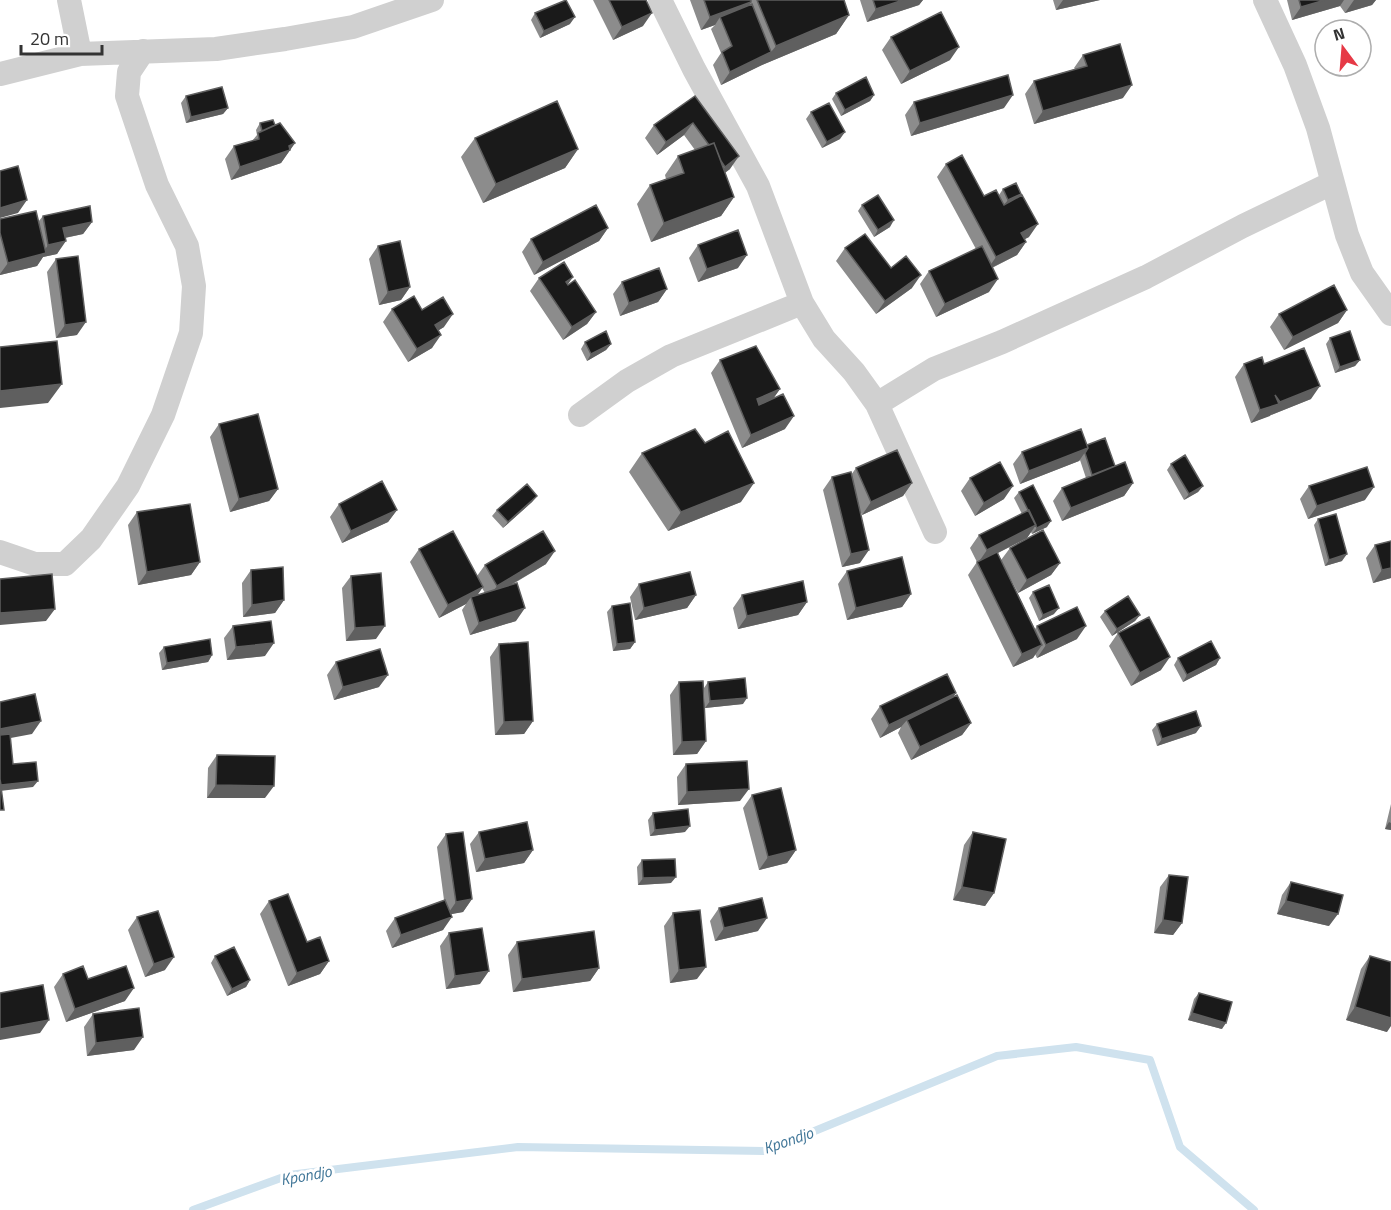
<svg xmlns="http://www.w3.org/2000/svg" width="1391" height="1210" font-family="'Titillium Web',sans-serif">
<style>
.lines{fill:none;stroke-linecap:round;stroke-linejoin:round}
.stream{stroke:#cfe2ee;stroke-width:8}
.street{stroke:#d0d0d0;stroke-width:24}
.wall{fill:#8c8c8c;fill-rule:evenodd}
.shaded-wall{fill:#5f5f5f}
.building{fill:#1a1a1a;stroke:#5f5f5f;stroke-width:1.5}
.labels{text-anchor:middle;stroke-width:6;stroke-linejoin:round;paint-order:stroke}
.water-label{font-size:16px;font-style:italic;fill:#3f7597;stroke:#fff}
</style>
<rect width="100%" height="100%" fill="#fff"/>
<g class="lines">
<path class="stream" d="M 193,1210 L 289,1175 L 518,1147 L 766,1151 L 997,1056 L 1076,1047 L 1150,1060 L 1180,1147 L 1254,1210"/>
<path class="street" d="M 69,0 L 80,54
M 660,0 L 694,69 L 758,186 L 802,303 L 824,339 L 854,372 L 877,404 L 935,532
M 1265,0 L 1295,65 L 1318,128 L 1347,235 L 1362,273 L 1391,314
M 0,74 L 80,54 L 216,49 L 285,39 L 353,27 L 432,0
M 877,404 L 934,369 L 1002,342 L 1146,277 L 1243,226 L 1332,183
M 580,415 L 627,381 L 671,356 L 802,303
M 0,552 L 35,564 L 65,564 L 91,539 L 128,486 L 163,415 L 191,333 L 194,286 L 187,246 L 157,185 L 127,96 L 129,72 L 143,51"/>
</g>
<path class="wall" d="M 593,0 L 646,0 L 643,26 L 613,40 Z
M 690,0 L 844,0 L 849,15 L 836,34 L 762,65 L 721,85 L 713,65 L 721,53 L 711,29 L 715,25 L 701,30 Z
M 860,0 L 923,0 L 919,5 L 867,22 Z
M 1053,0 L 1100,0 L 1056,10 Z
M 1287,0 L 1376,0 L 1372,5 L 1345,13 L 1340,6 L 1292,20 Z
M 535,13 L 570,24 L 540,38 L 531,20 Z
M 891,37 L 950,60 L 901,84 L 882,50 Z
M 1083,55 L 1123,98 L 1034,124 L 1025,94 L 1034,81 L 1075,69 L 1074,68 Z
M 836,93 L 874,95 L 870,101 L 841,116 L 832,99 Z
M 186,96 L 228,108 L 223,114 L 186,123 L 181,103 Z
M 695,96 L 730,169 L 725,173 L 734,197 L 721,216 L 651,242 L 637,204 L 650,185 L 666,179 L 665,175 L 678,156 L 695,150 L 684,135 L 657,155 L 645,138 L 654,125 Z
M 914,102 L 1004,108 L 911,136 L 905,115 Z
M 811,112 L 840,139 L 822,148 L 806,119 Z
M 260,123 L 275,125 L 295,143 L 281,163 L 231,180 L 225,159 L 234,146 L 252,141 L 257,135 L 256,130 Z
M 475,138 L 578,149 L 565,168 L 483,203 L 461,157 Z
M 946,164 L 984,196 L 999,195 L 1003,189 L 1021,194 L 1019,196 L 1029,237 L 1024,239 L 1026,242 L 1017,255 L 992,268 L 989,292 L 936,317 L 920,284 L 929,271 L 976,249 L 937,177 Z
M 862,205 L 890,227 L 874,237 L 858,211 Z
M 43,216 L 92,222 L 83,234 L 65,238 L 57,254 L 43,257 L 37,266 L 0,275 L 0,219 L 38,222 Z
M 608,228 L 599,241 L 534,275 L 522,252 L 531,239 Z
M 698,245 L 738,268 L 698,282 L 689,258 Z
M 378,246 L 410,287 L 401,300 L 379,305 L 369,259 Z
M 845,248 L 891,268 L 912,288 L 876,314 L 836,261 Z
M 56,259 L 77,335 L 56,338 L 47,272 Z
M 539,278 L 596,312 L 587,324 L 563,340 L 530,291 Z
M 622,282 L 667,289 L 658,302 L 620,316 L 613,294 Z
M 392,309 L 422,310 L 444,327 L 439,330 L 432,348 L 408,362 L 383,322 Z
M 1347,310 L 1338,323 L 1284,350 L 1270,327 L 1279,314 Z
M 1330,338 L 1360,360 L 1355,366 L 1335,373 L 1326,344 Z
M 585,342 L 611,344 L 606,350 L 587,361 L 581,349 Z
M 720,360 L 780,389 L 773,398 L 785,429 L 742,448 L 711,373 Z
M 1244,364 L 1264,364 L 1311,399 L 1251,423 L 1235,377 Z
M 219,424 L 278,489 L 269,501 L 230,512 L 210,437 Z
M 1087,445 L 1115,466 L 1133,483 L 1124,496 L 1062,521 L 1053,501 L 1062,488 L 1086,478 L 1080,460 L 1079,461 L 1020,484 L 1013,464 L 1022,452 Z
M 642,453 L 741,502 L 668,531 L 629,472 Z
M 1171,464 L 1203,486 L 1198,492 L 1184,500 L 1167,470 Z
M 856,468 L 912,483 L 903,496 L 862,515 L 859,508 L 860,563 L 842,567 L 823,490 L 832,477 L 851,475 Z
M 970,478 L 1004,499 L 975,516 L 961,491 Z
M 1309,486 L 1365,500 L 1308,519 L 1300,499 Z
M 1019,492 L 1047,527 L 1032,534 L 1031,532 L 1027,538 L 998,553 L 1001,560 L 1010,548 L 1060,563 L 1051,575 L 1018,593 L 1008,574 L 1035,629 L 1037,626 L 1077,639 L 1037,658 L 1035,654 L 1033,658 L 1013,667 L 968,575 L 977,562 L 970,548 L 979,535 L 1022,514 L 1014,498 Z
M 537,496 L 532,502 L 503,528 L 492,516 L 497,510 Z
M 339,504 L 397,510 L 388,522 L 342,543 L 330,517 Z
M 137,512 L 200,562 L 191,575 L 138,585 L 128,525 Z
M 1318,519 L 1342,561 L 1325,566 L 1314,525 Z
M 1375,545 L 1391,578 L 1373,583 L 1366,558 Z
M 419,549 L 477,576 L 485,565 L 546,564 L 513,584 L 516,621 L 470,635 L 462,610 L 466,604 L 439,618 L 410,562 ZM 482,588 L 485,593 L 477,595 Z
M 251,570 L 284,600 L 275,613 L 243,617 L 242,583 Z
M 847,571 L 911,594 L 902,607 L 847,620 L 838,584 Z
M 351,576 L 376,639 L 346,641 L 342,588 Z
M 639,584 L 696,595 L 687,608 L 635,620 L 630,597 Z
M 1033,592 L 1054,614 L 1039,621 L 1029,598 Z
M 742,595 L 807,602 L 798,615 L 738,629 L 733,608 Z
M 612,606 L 635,642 L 630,649 L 613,651 L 607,612 Z
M 1105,611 L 1140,615 L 1135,621 L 1112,636 L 1100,617 Z
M 233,626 L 265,656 L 227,660 L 224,638 Z
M 1118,633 L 1161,670 L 1131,686 L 1109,646 Z
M 499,644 L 533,721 L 524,734 L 495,735 L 490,657 Z
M 164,647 L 212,655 L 208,662 L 162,670 L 159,653 Z
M 1178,658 L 1220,658 L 1216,665 L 1183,682 L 1174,665 Z
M 336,662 L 379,687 L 334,700 L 327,675 Z
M 679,682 L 706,741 L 697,754 L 673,755 L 670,695 Z
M 708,682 L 743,704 L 705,708 L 704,688 Z
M 956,693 L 952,698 L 971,723 L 962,735 L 911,760 L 898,733 L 901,727 L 880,738 L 871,719 L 880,706 Z
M 1157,724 L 1196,733 L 1157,746 L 1152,730 Z
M 217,755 L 265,798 L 207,798 L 208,768 Z
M 686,764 L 740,801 L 678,805 L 677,777 Z
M 752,795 L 796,850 L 787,863 L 759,870 L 743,808 Z
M 1391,804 L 1391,830 L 1385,829 Z
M 653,813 L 685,832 L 650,836 L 648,820 Z
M 479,832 L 533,850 L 524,863 L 476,872 L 470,844 Z
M 973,832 L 994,893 L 985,906 L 953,900 L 964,845 Z
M 446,834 L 472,899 L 463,912 L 450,914 L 443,930 L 392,948 L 386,931 L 395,918 L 444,900 L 437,847 Z
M 642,860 L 671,883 L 638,885 L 637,867 Z
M 1169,875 L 1182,923 L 1173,935 L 1154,933 L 1160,887 Z
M 1291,882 L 1329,926 L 1277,914 L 1282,895 Z
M 269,901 L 307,942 L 329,961 L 320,974 L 288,986 L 260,914 Z
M 719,908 L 758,931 L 715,941 L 710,921 Z
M 673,913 L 697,979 L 670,983 L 664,926 Z
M 137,917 L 165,970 L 145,977 L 128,930 Z
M 449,933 L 480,984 L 446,989 L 440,946 Z
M 517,942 L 599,968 L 590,981 L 513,992 L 508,955 Z
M 215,956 L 250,980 L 246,987 L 227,996 L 211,963 Z
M 1370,956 L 1387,1032 L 1346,1020 L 1361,969 Z
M 63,974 L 125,1001 L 66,1022 L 54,987 Z
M 1199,993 L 1222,1029 L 1188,1020 L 1194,999 Z
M 93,1014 L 134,1050 L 87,1056 L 84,1027 Z"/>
<path class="shaded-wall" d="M 903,0 L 923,0 L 919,5 L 867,22 L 876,9 Z
M 1063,0 L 1100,0 L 1056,10 Z
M 1325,0 L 1344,0 L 1340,6 L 1292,20 L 1301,7 Z
M 1354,0 L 1376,0 L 1372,5 L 1345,13 Z
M 751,2 L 742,15 L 720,17 L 715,25 L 701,30 L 710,17 Z
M 652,13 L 643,26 L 613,40 L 622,27 Z
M 849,15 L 836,34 L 762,65 L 721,85 L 730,72 L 771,52 L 776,46 Z
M 575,17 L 570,24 L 540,38 L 544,31 Z
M 959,47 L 950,60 L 901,84 L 910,71 Z
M 1132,85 L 1123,98 L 1034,124 L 1043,111 Z
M 874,95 L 870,101 L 841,116 L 845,110 Z
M 1013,95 L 1004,108 L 911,136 L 920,123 Z
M 228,108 L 223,114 L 186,123 L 191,117 Z
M 693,123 L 684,135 L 657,155 L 666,142 Z
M 845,132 L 840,139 L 822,148 L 827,142 Z
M 295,143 L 281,163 L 231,180 L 240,167 Z
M 578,149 L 565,168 L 483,203 L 496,184 Z
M 739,156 L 730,169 L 716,179 L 725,167 Z
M 1021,194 L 1017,200 L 1003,206 L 1008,200 Z
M 734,197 L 721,216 L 651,242 L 664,223 Z
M 27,200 L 18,213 L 0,218 L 0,208 Z
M 894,220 L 890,227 L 874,237 L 878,230 Z
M 92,222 L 83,234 L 54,240 L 63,228 Z
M 1038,224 L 1029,237 L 1012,246 L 1021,233 Z
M 608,228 L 599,241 L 534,275 L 543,262 Z
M 66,241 L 57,254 L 43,257 L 37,266 L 0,275 L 0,274 L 8,263 L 42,254 L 48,245 Z
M 1026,242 L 1017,255 L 987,270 L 996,257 Z
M 747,255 L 738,268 L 698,282 L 707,269 Z
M 921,275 L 912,288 L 876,314 L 885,301 Z
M 573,277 L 564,290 L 566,282 Z
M 998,279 L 989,292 L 936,317 L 945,304 Z
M 410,287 L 401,300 L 379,305 L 388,292 Z
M 667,289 L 658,302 L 620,316 L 629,303 Z
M 1347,310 L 1338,323 L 1284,350 L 1293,337 Z
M 596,312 L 587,324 L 563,340 L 572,327 Z
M 453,314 L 444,327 L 426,338 L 435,325 Z
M 86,322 L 77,335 L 56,338 L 65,325 Z
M 441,335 L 432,348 L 408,362 L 417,349 Z
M 611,344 L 606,350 L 587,361 L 591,354 Z
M 1360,360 L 1355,366 L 1335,373 L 1340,367 Z
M 62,384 L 48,403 L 0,408 L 0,391 Z
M 1320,386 L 1311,399 L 1271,415 L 1280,402 Z
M 780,389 L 771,402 L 748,412 L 757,399 Z
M 1279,404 L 1270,416 L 1251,423 L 1260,410 Z
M 794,416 L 785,429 L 742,448 L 751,435 Z
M 1088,448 L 1079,461 L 1020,484 L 1029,471 Z
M 754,483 L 741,502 L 668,531 L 681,512 Z
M 912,483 L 903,496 L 862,515 L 871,502 Z
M 1133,483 L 1124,496 L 1062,521 L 1071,508 Z
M 1013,486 L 1004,499 L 975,516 L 984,503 Z
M 1203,486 L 1198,492 L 1184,500 L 1189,494 Z
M 1374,487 L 1365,500 L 1308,519 L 1317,506 Z
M 278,489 L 269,501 L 230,512 L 239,499 Z
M 537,496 L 532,502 L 503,528 L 508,522 Z
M 397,510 L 388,522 L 342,543 L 351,531 Z
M 1051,521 L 1047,527 L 1032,534 L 1037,528 Z
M 1036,525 L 1027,538 L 978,563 L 987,550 Z
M 869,550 L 860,563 L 842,567 L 851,554 Z
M 555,551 L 546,564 L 488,598 L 497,586 Z
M 1347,554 L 1342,561 L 1325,566 L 1329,560 Z
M 200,562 L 191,575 L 138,585 L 147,572 Z
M 1060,563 L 1051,575 L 1018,593 L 1027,580 Z
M 1391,568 L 1391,578 L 1373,583 L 1382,570 Z
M 483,587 L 474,600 L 471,597 L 466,604 L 439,618 L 448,605 Z
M 911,594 L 902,607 L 847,620 L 856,608 Z
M 696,595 L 687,608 L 635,620 L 644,608 Z
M 284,600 L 275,613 L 243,617 L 252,605 Z
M 807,602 L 798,615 L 738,629 L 747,616 Z
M 525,608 L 516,621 L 470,635 L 479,623 Z
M 1059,608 L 1054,614 L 1039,621 L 1043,615 Z
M 55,609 L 46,621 L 0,625 L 0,613 Z
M 1140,615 L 1135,621 L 1112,636 L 1117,629 Z
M 385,626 L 376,639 L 346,641 L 355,628 Z
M 1086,626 L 1077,639 L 1037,658 L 1046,645 Z
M 635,642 L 630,649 L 613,651 L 617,644 Z
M 274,643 L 265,656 L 227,660 L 236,647 Z
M 1042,645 L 1033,658 L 1013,667 L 1022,654 Z
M 212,655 L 208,662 L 162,670 L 167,663 Z
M 1170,657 L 1161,670 L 1131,686 L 1140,673 Z
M 1220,658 L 1216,665 L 1183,682 L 1187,675 Z
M 388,675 L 379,687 L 334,700 L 343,687 Z
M 956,693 L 947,705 L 907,720 L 901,727 L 880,738 L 889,725 Z
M 747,698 L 743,704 L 705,708 L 710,701 Z
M 41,721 L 32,734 L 0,740 L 0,729 Z
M 533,721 L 524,734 L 495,735 L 504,722 Z
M 971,723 L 962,735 L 911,760 L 920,747 Z
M 1201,726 L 1196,733 L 1157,746 L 1162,739 Z
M 706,741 L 697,754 L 673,755 L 682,742 Z
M 38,781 L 33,787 L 0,791 L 0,785 Z
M 216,785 L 274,786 L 265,798 L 207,798 Z
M 749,789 L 740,801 L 678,805 L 687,792 Z
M 1389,822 L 1391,823 L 1391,830 L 1385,829 Z
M 690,826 L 685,832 L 650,836 L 655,830 Z
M 533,850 L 524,863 L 476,872 L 485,859 Z
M 796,850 L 787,863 L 759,870 L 768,857 Z
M 676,877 L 671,883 L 638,885 L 643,878 Z
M 962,887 L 994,893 L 985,906 L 953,900 Z
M 472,899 L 463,912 L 447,915 L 456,902 Z
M 1286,901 L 1338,914 L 1329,926 L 1277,914 Z
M 452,917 L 443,930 L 392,948 L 401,935 Z
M 767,918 L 758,931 L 715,941 L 724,928 Z
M 1163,920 L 1182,923 L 1173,935 L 1154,933 Z
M 174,957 L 165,970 L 145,977 L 154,964 Z
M 329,961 L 320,974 L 288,986 L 297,973 Z
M 706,967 L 697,979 L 670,983 L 679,970 Z
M 599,968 L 590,981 L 513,992 L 522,979 Z
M 489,971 L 480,984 L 446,989 L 455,976 Z
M 250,980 L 246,987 L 227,996 L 232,989 Z
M 134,988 L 125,1001 L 66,1022 L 75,1009 Z
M 1355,1007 L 1391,1018 L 1391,1026 L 1387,1032 L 1346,1020 Z
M 1192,1013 L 1226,1023 L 1222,1029 L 1188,1020 Z
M 49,1020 L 40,1033 L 0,1040 L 0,1029 Z
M 143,1037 L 134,1050 L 87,1056 L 96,1043 Z"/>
<path class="building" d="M 566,0 L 575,17 L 544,31 L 535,13 Z
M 609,0 L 646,0 L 652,13 L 622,27 Z
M 704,0 L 751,0 L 751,2 L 710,17 Z
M 757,0 L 844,0 L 849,15 L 776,46 Z
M 873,0 L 903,0 L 876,9 Z
M 1299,0 L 1325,0 L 1301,7 Z
M 752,4 L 771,52 L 730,72 L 722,52 L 732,46 L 720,17 Z
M 941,12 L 959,47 L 910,71 L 891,37 Z
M 1120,44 L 1132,85 L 1043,111 L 1034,81 L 1087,66 L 1083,55 Z
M 1008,75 L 1013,95 L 920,123 L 914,102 Z
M 866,77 L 874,95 L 845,110 L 836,93 Z
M 222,87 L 228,108 L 191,117 L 186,96 Z
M 695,96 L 739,156 L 725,167 L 721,161 L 714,143 L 709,145 L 693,123 L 666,142 L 654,125 Z
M 557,101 L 578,149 L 496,184 L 475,138 Z
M 829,103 L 845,132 L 827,142 L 811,112 Z
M 273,120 L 275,125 L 262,131 L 260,123 Z
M 280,123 L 295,143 L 289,146 L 290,150 L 240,167 L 234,146 L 259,139 L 258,133 Z
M 714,143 L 734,197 L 664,223 L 650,185 L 684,173 L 678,156 Z
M 962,155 L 984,196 L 996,190 L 1004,205 L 1022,195 L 1038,224 L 1021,233 L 1026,242 L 996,257 L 946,164 Z
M 18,166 L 27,200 L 0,208 L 0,171 Z
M 1016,183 L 1021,194 L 1008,200 L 1003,189 Z
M 878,195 L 894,220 L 878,230 L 862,205 Z
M 596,205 L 608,228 L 543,262 L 531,239 Z
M 90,206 L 92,222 L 63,228 L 66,241 L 48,245 L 43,216 Z
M 36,211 L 46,253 L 8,263 L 0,233 L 0,219 Z
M 738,230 L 747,255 L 707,269 L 698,245 Z
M 865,234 L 891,268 L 906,256 L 921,275 L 885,301 L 845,248 Z
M 400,241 L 410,287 L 388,292 L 378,246 Z
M 982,246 L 998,279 L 945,304 L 929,271 Z
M 78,256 L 86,322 L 65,325 L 56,259 Z
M 564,262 L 573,277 L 566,282 L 568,285 L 575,280 L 596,312 L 572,327 L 539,278 Z
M 659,268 L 667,289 L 629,303 L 622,282 Z
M 1334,285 L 1347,310 L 1293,337 L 1279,314 Z
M 414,296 L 422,310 L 443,297 L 453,314 L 435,325 L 441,335 L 417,349 L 392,309 Z
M 606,331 L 611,344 L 591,354 L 585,342 Z
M 1350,331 L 1360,360 L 1340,367 L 1330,338 Z
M 57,341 L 62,384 L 0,391 L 0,347 Z
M 756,346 L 780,389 L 757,399 L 759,405 L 783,394 L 794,416 L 751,435 L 720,360 Z
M 1304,348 L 1320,386 L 1280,402 L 1275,395 L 1279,404 L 1260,410 L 1244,364 L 1262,357 L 1264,364 Z
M 258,414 L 278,489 L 239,499 L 219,424 Z
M 695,429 L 705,443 L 728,431 L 754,483 L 681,512 L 642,453 Z
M 1081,429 L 1088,448 L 1029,471 L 1022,452 Z
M 1105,438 L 1115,466 L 1092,475 L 1085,453 L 1088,448 L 1087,445 Z
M 897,450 L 912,483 L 871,502 L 856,468 Z
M 1185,455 L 1203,486 L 1189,494 L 1171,464 Z
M 1000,462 L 1013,486 L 984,503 L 970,478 Z
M 1125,462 L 1133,483 L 1071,508 L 1062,488 Z
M 1367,467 L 1374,487 L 1317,506 L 1309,486 Z
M 851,472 L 869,550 L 851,554 L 832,477 Z
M 382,481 L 397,510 L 351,531 L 339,504 Z
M 527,484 L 537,496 L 508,522 L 497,510 Z
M 1033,485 L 1051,521 L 1037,528 L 1019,492 Z
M 190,504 L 200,562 L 147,572 L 137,512 Z
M 1029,510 L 1036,525 L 987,550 L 979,535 Z
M 1336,514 L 1347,554 L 1329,560 L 1318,519 Z
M 1043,530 L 1060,563 L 1027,580 L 1010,548 Z
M 453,531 L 483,587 L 448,605 L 419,549 Z
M 543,531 L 555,551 L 497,586 L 485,565 Z
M 1391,541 L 1391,568 L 1382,570 L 1375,545 Z
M 997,552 L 1042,645 L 1022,654 L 977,562 Z
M 902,557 L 911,594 L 856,608 L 847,571 Z
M 283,567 L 284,600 L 252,605 L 251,570 Z
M 690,572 L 696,595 L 644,608 L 639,584 Z
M 381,573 L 385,626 L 355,628 L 351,576 Z
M 52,574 L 55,609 L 0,613 L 0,579 Z
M 803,581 L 807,602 L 747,616 L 742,595 Z
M 517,583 L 525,608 L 479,623 L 471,597 Z
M 1049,585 L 1059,608 L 1043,615 L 1033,592 Z
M 1128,596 L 1140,615 L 1117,629 L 1105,611 Z
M 630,603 L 635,642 L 617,644 L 612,606 Z
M 1077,607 L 1086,626 L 1046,645 L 1037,626 Z
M 1149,617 L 1170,657 L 1140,673 L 1118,633 Z
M 271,621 L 274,643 L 236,647 L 233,626 Z
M 210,639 L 212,655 L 167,663 L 164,647 Z
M 1211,641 L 1220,658 L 1187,675 L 1178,658 Z
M 528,642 L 533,721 L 504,722 L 499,644 Z
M 380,649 L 388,675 L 343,687 L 336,662 Z
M 947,674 L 956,693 L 889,725 L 880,706 Z
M 745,678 L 747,698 L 710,701 L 708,682 Z
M 703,681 L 706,741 L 682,742 L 679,682 Z
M 35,694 L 41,721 L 0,729 L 0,702 Z
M 957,695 L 971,723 L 920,747 L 907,720 Z
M 1196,711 L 1201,726 L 1162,739 L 1157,724 Z
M 10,734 L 13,764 L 36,762 L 38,781 L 1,785 L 0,779 L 0,735 Z
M 217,755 L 275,756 L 274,786 L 216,785 Z
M 747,761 L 749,789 L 687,792 L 686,764 Z
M 0,779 L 4,810 L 0,810 Z
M 781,788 L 796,850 L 768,857 L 752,795 Z
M 688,809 L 690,826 L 655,830 L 653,813 Z
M 527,822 L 533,850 L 485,859 L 479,832 Z
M 463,832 L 472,899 L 456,902 L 446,834 Z
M 973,832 L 1006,839 L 994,893 L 962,887 Z
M 675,859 L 676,877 L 643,878 L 642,860 Z
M 1169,875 L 1188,877 L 1182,923 L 1163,920 Z
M 1291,882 L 1343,895 L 1338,914 L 1286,901 Z
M 288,894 L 307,942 L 320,937 L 329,961 L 297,973 L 269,901 Z
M 762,898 L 767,918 L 724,928 L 719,908 Z
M 445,900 L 452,917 L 401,935 L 395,918 Z
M 700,910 L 706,967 L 679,970 L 673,913 Z
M 158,911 L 174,957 L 154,964 L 137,917 Z
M 482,928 L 489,971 L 455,976 L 449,933 Z
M 594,931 L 599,968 L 522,979 L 517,942 Z
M 234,947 L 250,980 L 232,989 L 215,956 Z
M 1370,956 L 1391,962 L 1391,1018 L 1355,1007 Z
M 83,966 L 88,979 L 126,966 L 134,988 L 75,1009 L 63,974 Z
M 43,985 L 49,1020 L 0,1029 L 0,993 Z
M 1199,993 L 1232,1002 L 1226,1023 L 1192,1013 Z
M 139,1008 L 143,1037 L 96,1043 L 93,1014 Z"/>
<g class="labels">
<g class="water-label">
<text transform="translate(788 1140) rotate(-19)" y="6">Kpondjo</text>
<text transform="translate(306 1175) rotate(-10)" y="6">Kpondjo</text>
</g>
</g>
<g transform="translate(1343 48) rotate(344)"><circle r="28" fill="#ffffff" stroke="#adadad" stroke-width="1.5"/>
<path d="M0-4.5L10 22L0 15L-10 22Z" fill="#e63946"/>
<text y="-9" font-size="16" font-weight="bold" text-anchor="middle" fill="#333333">N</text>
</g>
<path d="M21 45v9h81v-9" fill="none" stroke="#333333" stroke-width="3"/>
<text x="30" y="45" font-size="18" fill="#333333" stroke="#ffffff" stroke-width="4.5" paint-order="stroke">20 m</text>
</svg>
